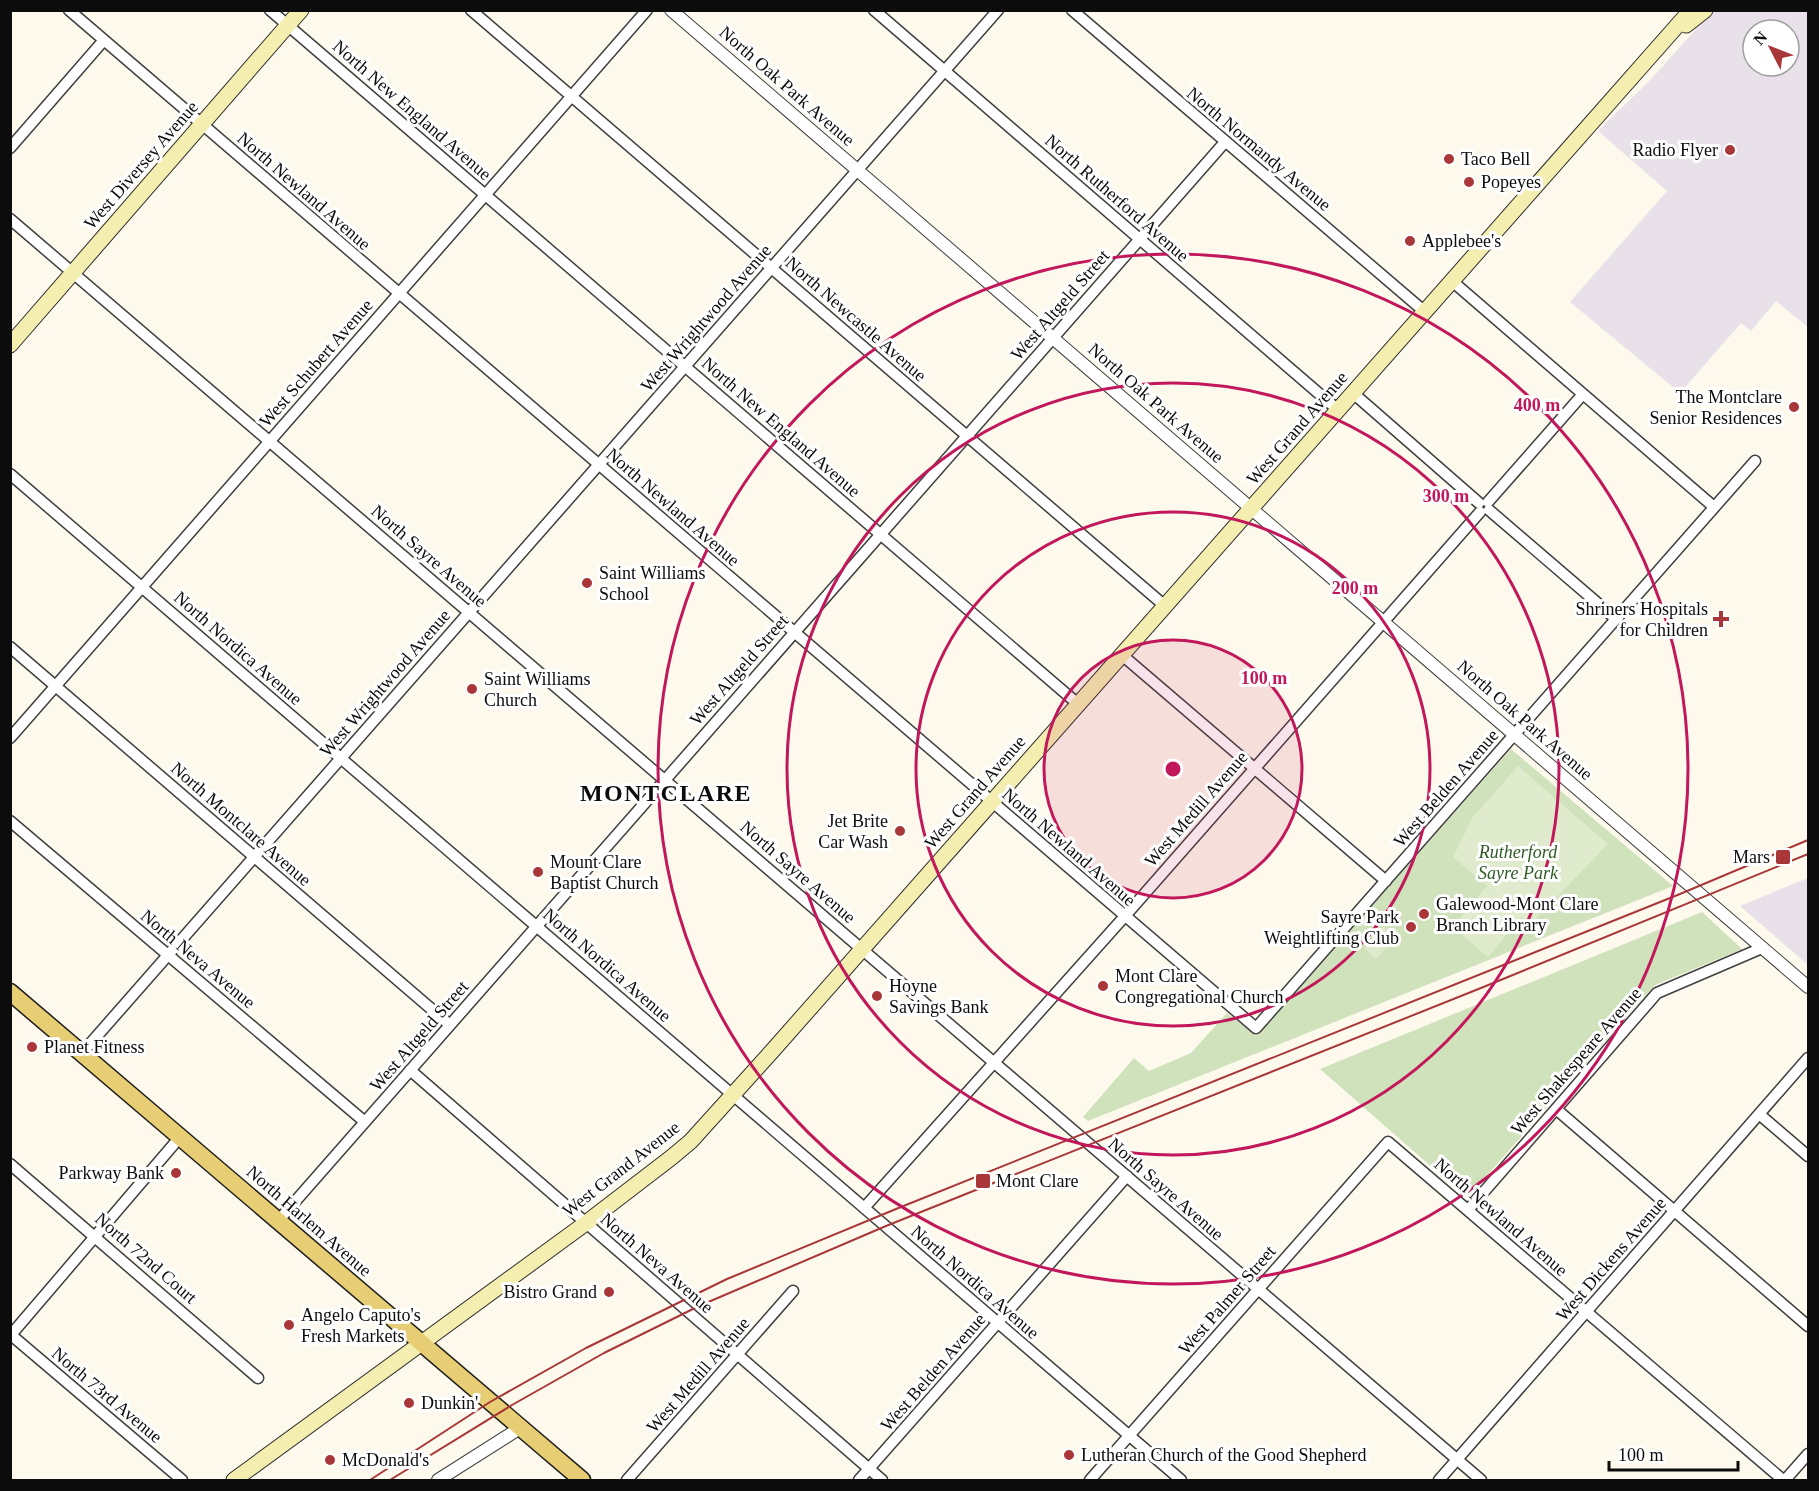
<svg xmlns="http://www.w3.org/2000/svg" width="1819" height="1491" font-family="Georgia,serif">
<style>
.industrial{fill:#e9e1ea;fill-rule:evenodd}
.green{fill:#cfe2bb}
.pitch{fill:#dfebcc}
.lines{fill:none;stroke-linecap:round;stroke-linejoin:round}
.minor-casing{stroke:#3f3f3f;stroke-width:13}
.tertiary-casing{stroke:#3f3f3f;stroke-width:14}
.secondary-casing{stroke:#2e2e2e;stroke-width:17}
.primary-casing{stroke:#1d1d1d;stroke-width:19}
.minor{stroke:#fff;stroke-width:10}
.tertiary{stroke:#fff;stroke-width:12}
.secondary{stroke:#f4eeb0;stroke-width:15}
.primary{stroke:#e7cd73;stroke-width:16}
.rail{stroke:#a93639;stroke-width:2}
.ring{fill:none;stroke:#c2185b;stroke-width:3}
.poi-dot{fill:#a93639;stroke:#fff;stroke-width:2}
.labels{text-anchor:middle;stroke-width:6;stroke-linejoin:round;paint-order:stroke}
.street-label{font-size:18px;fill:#0c0c0c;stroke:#fff}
.poi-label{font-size:18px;fill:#0c0c0c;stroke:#fff;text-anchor:start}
.park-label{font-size:18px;font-style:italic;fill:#2f5b25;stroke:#fff}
.district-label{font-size:24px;font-weight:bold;letter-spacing:1.5px;fill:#0c0c0c;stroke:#fff}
.centre{fill:#c2185b;stroke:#fff;stroke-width:3}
.ring-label{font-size:18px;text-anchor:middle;font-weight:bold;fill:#c2185b;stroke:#fff;stroke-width:6;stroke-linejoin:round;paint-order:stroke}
</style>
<rect width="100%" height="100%" fill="#fdfaed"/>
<path class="industrial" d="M 1712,11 L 1808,11 L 1808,327 L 1776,301 L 1751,331 L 1741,323 L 1680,393 L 1570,302 L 1667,191 L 1598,131 L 1653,77 ZM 1753,30 L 1789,30 L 1789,66 L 1753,66 Z
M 1808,878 L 1808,965 L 1740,906 Z"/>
<path class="green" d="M 1511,749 L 1673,886 L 1088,1121 L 1083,1117 L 1134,1058 L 1149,1071 L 1191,1053 L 1227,1013 L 1256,1036 Z
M 1702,912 L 1742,949 L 1655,985 L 1467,1198 L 1320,1069 Z"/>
<path class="pitch" d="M 1518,766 L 1608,844 L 1531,924 L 1521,917 L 1488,957 L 1453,927 L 1487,886 L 1453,857 L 1473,817 Z
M 1383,927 L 1395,937 L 1376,959 L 1364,948 Z"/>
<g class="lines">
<g class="minor-casing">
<path id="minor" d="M 69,10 L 1256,1028 L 1755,461
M 270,10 L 1078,704
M 471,10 L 1165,606
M 874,10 L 1338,410
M 1072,10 L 1425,312
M 10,148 L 104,40
M 10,219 L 1481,1480
M 1452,281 L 1714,507
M 1353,393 L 1479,503
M 10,474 L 1181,1480
M 1488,502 L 1583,394
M 1489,510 L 1616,619
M 10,647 L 450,1025
M 1122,655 L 1386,881
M 10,738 L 647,10
M 10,821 L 365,1122
M 82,1053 L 998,10
M 410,1070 L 882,1480
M 1556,1109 L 1808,1326
M 1759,1114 L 1808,1156
M 10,1164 L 258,1378
M 864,1208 L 1125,916 L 1480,512
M 1468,1210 L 1657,993 L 1762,948
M 278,1221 L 1225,142
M 10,1334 L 182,1480
M 10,1336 L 180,1137
M 627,1480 L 793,1291
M 859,1480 L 1127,1176
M 1090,1480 L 1388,1142 L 1783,1480
M 1439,1480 L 1808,1058
M 1785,1480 L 1808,1454"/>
</g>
<g class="tertiary-casing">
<path id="tertiary" d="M 671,10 L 1808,987
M 438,1480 L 520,1428"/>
</g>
<g class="secondary-casing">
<path id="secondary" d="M 1686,25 L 1705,10
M 10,345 L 301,10
M 234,1480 L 586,1223 L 672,1157 L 691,1141 L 774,1049 L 1691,10"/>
</g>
<g class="primary-casing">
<path id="primary" d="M 10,992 L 582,1480"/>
</g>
<use href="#minor" class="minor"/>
<use href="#tertiary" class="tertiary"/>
<use href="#secondary" class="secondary"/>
<use href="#primary" class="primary"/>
<path class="rail" d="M 370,1480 L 490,1402 L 586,1348 L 727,1279 L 896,1209 L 1680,894 L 1808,840
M 390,1480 L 512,1405 L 604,1353 L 699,1306 L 886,1226 L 1481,988 L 1808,854"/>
</g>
<circle cx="1173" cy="769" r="129" fill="#c2185b" fill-opacity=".12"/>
<g class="ring">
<circle cx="1173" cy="769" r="129"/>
<circle cx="1173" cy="769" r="257"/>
<circle cx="1173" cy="769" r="386"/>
<circle cx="1173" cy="769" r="515"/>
</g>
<g class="poi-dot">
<circle cx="1730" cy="150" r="6"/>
<circle cx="1449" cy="159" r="6"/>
<circle cx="1469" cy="182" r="6"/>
<circle cx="1410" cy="241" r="6"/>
<circle cx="1794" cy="407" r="6"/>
<circle cx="587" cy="583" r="6"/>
<path d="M1718 610h6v6h6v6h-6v6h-6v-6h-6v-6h6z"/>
<circle cx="472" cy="689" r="6"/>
<circle cx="900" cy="831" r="6"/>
<rect x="1775" y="849" width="16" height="16" rx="3"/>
<circle cx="538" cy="872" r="6"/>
<circle cx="1424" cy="914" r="6"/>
<circle cx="1411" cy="927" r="6"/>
<circle cx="1103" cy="986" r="6"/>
<circle cx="877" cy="996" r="6"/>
<circle cx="32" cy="1047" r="6"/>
<circle cx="176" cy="1173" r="6"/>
<rect x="975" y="1173" width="16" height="16" rx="3"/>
<circle cx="609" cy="1292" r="6"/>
<circle cx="289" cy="1325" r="6"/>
<circle cx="409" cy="1403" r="6"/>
<circle cx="1069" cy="1455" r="6"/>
<circle cx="330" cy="1460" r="6"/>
</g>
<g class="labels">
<g class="street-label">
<text transform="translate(787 86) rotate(41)" y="6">North Oak Park Avenue</text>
<text transform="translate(412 110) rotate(41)" y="6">North New England Avenue</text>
<text transform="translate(1259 149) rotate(40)" y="6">North Normandy Avenue</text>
<text transform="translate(141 165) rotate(-49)" y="6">West Diversey Avenue</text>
<text transform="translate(304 191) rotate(41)" y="6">North Newland Avenue</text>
<text transform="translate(1117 198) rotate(41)" y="6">North Rutherford Avenue</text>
<text transform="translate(1060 305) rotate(-49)" y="6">West Altgeld Street</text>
<text transform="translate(706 318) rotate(-49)" y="6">West Wrightwood Avenue</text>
<text transform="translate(856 319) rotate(41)" y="6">North Newcastle Avenue</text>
<text transform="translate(316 363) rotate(-49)" y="6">West Schubert Avenue</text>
<text transform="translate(1156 403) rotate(41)" y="6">North Oak Park Avenue</text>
<text transform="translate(781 427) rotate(41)" y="6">North New England Avenue</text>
<text transform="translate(1297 428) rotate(-49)" y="6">West Grand Avenue</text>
<text transform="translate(673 507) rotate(41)" y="6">North Newland Avenue</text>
<text transform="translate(429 556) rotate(41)" y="6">North Sayre Avenue</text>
<text transform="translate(238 648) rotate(41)" y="6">North Nordica Avenue</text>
<text transform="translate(739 670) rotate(-49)" y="6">West Altgeld Street</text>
<text transform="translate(385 683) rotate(-49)" y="6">West Wrightwood Avenue</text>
<text transform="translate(1525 720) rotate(41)" y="6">North Oak Park Avenue</text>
<text transform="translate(1446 788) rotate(-49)" y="6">West Belden Avenue</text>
<text transform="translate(975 792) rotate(-49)" y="6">West Grand Avenue</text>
<text transform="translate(1196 809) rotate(-49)" y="6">West Medill Avenue</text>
<text transform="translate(241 824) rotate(41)" y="6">North Montclare Avenue</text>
<text transform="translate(1069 847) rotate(41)" y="6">North Newland Avenue</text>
<text transform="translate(798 872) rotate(41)" y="6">North Sayre Avenue</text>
<text transform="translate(198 959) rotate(40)" y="6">North Neva Avenue</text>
<text transform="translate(607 965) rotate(41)" y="6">North Nordica Avenue</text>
<text transform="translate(419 1036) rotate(-49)" y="6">West Altgeld Street</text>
<text transform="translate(1576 1061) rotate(-49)" y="6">West Shakespeare Avenue</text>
<text transform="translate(621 1169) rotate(-38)" y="6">West Grand Avenue</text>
<text transform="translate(1166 1189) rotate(41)" y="6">North Sayre Avenue</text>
<text transform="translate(1501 1217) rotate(41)" y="6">North Newland Avenue</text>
<text transform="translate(309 1221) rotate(41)" y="6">North Harlem Avenue</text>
<text transform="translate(146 1258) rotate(41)" y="6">North 72nd Court</text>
<text transform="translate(1611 1259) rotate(-49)" y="6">West Dickens Avenue</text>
<text transform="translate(657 1263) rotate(41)" y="6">North Neva Avenue</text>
<text transform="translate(975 1282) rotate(41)" y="6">North Nordica Avenue</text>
<text transform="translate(1227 1300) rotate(-49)" y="6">West Palmer Street</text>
<text transform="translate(933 1372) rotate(-49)" y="6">West Belden Avenue</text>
<text transform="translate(698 1375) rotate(-49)" y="6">West Medill Avenue</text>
<text transform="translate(107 1395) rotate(40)" y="6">North 73rd Avenue</text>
</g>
<g class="poi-label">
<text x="1718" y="156" text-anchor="end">Radio Flyer</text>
<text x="1461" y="165">Taco Bell</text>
<text x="1481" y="188">Popeyes</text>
<text x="1422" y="247">Applebee's</text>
<text x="1782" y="403" text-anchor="end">The Montclare<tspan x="1782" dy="21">Senior Residences</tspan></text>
<text x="599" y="579">Saint Williams<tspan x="599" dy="21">School</tspan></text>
<text x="1708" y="615" text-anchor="end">Shriners Hospitals<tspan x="1708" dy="21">for Children</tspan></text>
<text x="484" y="685">Saint Williams<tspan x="484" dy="21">Church</tspan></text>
<text x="888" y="827" text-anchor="end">Jet Brite<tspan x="888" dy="21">Car Wash</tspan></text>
<text x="1770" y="863" text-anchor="end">Mars</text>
<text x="550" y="868">Mount Clare<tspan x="550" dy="21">Baptist Church</tspan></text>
<text x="1436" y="910">Galewood-Mont Clare<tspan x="1436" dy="21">Branch Library</tspan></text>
<text x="1399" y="923" text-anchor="end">Sayre Park<tspan x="1399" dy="21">Weightlifting Club</tspan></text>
<text x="1115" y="982">Mont Clare<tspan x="1115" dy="21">Congregational Church</tspan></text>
<text x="889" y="992">Hoyne<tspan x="889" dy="21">Savings Bank</tspan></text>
<text x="44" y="1053">Planet Fitness</text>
<text x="164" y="1179" text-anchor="end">Parkway Bank</text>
<text x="996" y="1187">Mont Clare</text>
<text x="597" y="1298" text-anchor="end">Bistro Grand</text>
<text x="301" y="1321">Angelo Caputo's<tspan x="301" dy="21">Fresh Markets</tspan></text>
<text x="421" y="1409">Dunkin'</text>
<text x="1081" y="1461">Lutheran Church of the Good Shepherd</text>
<text x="342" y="1466">McDonald's</text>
</g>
<g class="park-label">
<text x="1518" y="858">Rutherford<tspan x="1518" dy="21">Sayre Park</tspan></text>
</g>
<g class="district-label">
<text x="666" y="801">MONTCLARE</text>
</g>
</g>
<circle cx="1173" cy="769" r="9" class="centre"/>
<g class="ring-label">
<text x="1537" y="411">400 m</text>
<text x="1446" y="502">300 m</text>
<text x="1355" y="594">200 m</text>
<text x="1264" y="684">100 m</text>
</g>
<rect width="1819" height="1491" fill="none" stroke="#0c0c0c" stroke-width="24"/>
<g transform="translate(1771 48) rotate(312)"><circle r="28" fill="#ffffff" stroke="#9e9e9e" stroke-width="1.5"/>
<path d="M0-4.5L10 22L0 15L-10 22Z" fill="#a93639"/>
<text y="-9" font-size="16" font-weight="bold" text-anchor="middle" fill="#0c0c0c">N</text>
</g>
<path d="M1609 1461v9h129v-9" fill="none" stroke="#0c0c0c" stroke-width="3"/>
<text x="1618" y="1461" font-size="18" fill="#0c0c0c" stroke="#ffffff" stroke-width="4.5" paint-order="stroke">100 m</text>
</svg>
